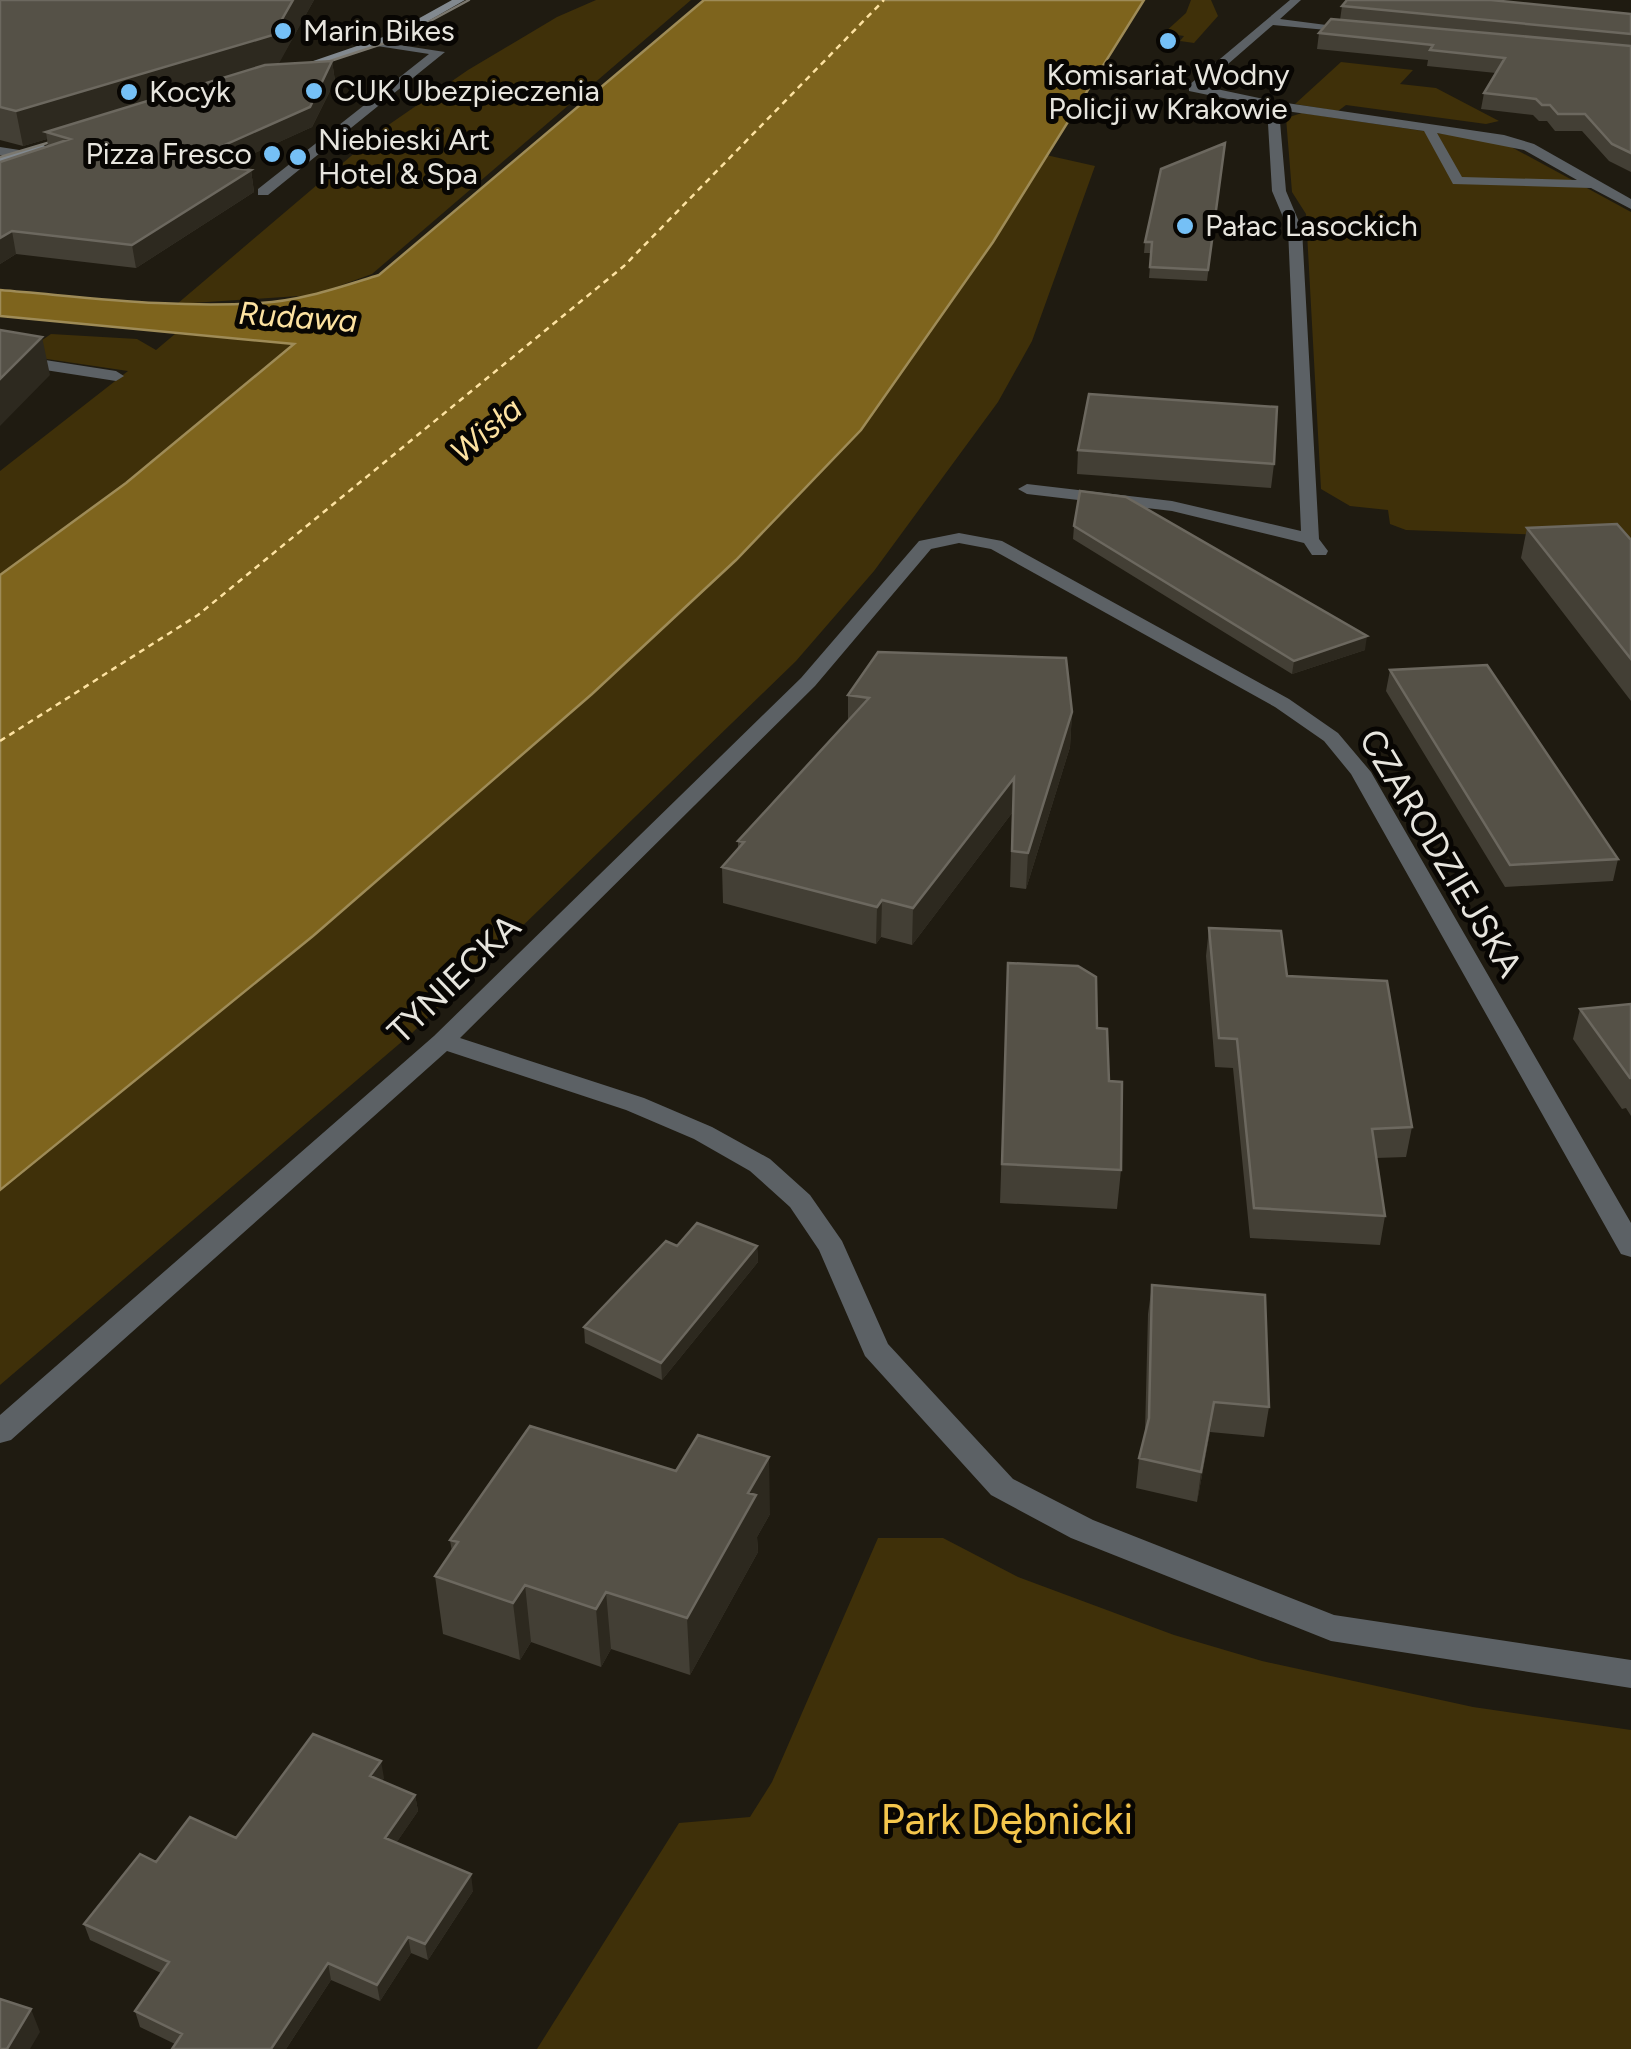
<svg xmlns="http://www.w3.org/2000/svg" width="1631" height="2049" font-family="Figtree,sans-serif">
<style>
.green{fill:#3f3009}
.water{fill:#7e641d;stroke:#9e8b57;stroke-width:2.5}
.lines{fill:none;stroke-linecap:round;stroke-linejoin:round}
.ferry{stroke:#fde2a1;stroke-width:2.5;stroke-dasharray:6 5;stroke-linecap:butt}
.lane{fill:#5c6165;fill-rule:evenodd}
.street{fill:#5c6165;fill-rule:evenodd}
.secondary{fill:#82898f;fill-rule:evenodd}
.tram{stroke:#7b786f;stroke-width:2.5}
.wall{fill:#433f35}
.shaded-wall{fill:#2d291f}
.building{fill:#555147;stroke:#6c685f;stroke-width:2.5}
.poi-dot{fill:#75c0f6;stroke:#080603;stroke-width:4}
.labels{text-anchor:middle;stroke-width:10;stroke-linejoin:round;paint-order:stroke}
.far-poi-label{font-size:30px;fill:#e7e5de;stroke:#080603;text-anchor:start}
.far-water-label{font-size:32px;font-style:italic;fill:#fde2a1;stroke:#080603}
.street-label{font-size:35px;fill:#e7e5de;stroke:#080603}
.near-park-label{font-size:42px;fill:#f4c64c;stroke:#080603}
</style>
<rect width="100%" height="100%" fill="#1f1b11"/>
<path class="green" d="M 596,0 L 691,0 L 372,274 L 314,295 L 177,304 L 384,128 L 468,70 L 557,17 Z
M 1191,0 L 1211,0 L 1218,16 L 1194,43 L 1180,41 L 1184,36 L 1164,33 L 1186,13 Z
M 1341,62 L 1413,70 L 1400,84 L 1436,88 L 1499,121 L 1486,124 L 1346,105 L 1338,111 L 1295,104 Z
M 1302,113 L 1504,143 L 1631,212 L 1631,538 L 1406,530 L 1390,524 L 1388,510 L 1350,506 L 1321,489 L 1306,214 L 1292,192 L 1286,118 Z
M 1046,155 L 1095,166 L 1032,341 L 998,402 L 874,571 L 796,661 L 412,1033 L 0,1385 L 0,1190 L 313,936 L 592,694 L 736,560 L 861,430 L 993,242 Z
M 51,334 L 137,339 L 156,350 L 175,334 L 295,343 L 126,483 L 0,575 L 0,471 L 128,371 L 20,355 Z
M 878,1538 L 943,1538 L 1018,1577 L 1174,1635 L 1262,1661 L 1473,1707 L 1631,1730 L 1631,2049 L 537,2049 L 679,1823 L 750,1817 L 772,1782 Z"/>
<path class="water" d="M 704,0 L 1144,0 L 993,242 L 861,430 L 736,560 L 592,694 L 313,936 L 0,1190 L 0,575 L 126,483 L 294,344 L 0,316 L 0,290 C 86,297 174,309 260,303 C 301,301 340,287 379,275 Z"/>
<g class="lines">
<path class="ferry" d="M 0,741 L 198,615 L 624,266 L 884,0"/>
<path class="lane" d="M 1193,84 L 1273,101 L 1504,135 L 1534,144 L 1631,199 L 1631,209 L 1591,188 L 1453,184 L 1424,131 L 1279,110 L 1286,191 L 1302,229 L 1319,539 L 1328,551 L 1326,555 L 1312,555 L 1304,543 L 1172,511 L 1027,494 L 1018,489 L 1027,484 L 1172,501 L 1301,531 L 1288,229 L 1272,191 L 1267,107 L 1189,91 ZM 1437,133 L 1524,150 L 1577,180 L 1462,177 Z
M 0,353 L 116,371 L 124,376 L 116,381 L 0,363 Z"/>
<path class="street" d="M 1290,0 L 1301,0 L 1280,19 L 1365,30 L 1359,33 L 1273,25 L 1197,91 L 1189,91 L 1189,85 Z
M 373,41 L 445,52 L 268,195 L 258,195 L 258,189 L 429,54 L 377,46 Z
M 0,147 L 26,151 L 27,154 L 21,158 L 0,155 Z
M 959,533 L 1002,541 L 1289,699 L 1338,733 L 1371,772 L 1631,1223 L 1631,1257 L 1621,1254 L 1617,1247 L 1351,774 L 1324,741 L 1275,707 L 991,549 L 959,543 L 931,549 L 815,686 L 460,1038 L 644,1098 L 712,1127 L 770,1159 L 810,1195 L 842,1241 L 888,1344 L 1013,1479 L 1093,1520 L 1334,1615 L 1631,1660 L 1631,1688 L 1331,1641 L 1071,1538 L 991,1495 L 865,1356 L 819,1250 L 790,1207 L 750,1171 L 694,1139 L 626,1110 L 447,1051 L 11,1440 L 0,1443 L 0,1415 L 434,1036 L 801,678 L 919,541 Z"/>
<path class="secondary" d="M 452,0 L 465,0 L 397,39 L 294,73 L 284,71 L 389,35 Z
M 42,144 L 48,148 L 47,151 L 0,165 L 0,157 Z"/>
<path class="tram" d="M 306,69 L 397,39 L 469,0
M 0,157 L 74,135"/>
</g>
<path class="wall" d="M 0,0 L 314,0 L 278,64 L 332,61 L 335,81 L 312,127 L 224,167 L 251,170 L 254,192 L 136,268 L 16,254 L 0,264 L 0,162 L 48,146 L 47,139 L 23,146 L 0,140 Z
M 1342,6 L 1631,14 L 1631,172 L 1609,161 L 1582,131 L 1555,131 L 1547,121 L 1539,121 L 1533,115 L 1481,109 L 1484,93 L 1496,73 L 1427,66 L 1428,60 L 1317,49 L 1319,33 L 1340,20 Z
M 1225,143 L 1207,281 L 1149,278 L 1151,253 L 1144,253 L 1145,242 Z
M 1078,450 L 1274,464 L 1271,488 L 1077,474 Z
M 1074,526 L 1365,650 L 1292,674 L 1073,539 Z
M 1527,528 L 1631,540 L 1631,701 L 1521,558 Z
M 1390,670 L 1618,859 L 1613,881 L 1505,887 L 1386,691 Z
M 848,695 L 1072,712 L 1070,747 L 1026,889 L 1010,887 L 1012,813 L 912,945 L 881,937 L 876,944 L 723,903 L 722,867 L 738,848 L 738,841 L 848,721 Z
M 1209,928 L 1287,976 L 1412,1127 L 1406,1157 L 1376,1158 L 1385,1216 L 1380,1245 L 1250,1238 L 1233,1068 L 1215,1067 L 1206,956 Z
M 1008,963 L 1097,1028 L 1109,1081 L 1121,1170 L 1117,1209 L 1000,1203 Z
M 1631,1004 L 1631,1116 L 1626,1108 L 1622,1109 L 1573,1039 L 1580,1009 Z
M 677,1246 L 757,1246 L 758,1262 L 662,1380 L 585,1343 L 584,1327 Z
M 1152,1285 L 1269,1407 L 1264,1437 L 1210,1432 L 1197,1502 L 1136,1488 L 1139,1458 L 1145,1432 L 1148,1314 Z
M 770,1514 L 757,1537 L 758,1552 L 690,1675 L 611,1649 L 601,1667 L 531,1642 L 520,1660 L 443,1634 L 435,1576 L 452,1552 L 450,1540 Z
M 384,1778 L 382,1781 L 415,1795 L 418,1811 L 396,1843 L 473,1891 L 428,1960 L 411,1953 L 380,2001 L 331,1980 L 286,2049 L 172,2049 L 175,2044 L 140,2027 L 135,2011 L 161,1973 L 90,1940 L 84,1924 L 156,1862 L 236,1838 Z"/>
<path class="shaded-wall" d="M 293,0 L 314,0 L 277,67 L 46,132 L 47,139 L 23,146 L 16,111 Z
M 332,61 L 335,81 L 312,127 L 187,184 L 184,163 Z
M 251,170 L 254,192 L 136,268 L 132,245 Z
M 12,231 L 16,254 L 0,264 L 0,238 Z
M 42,337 L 50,375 L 0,426 L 0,379 Z
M 1367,636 L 1365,650 L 1292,674 L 1294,661 Z
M 1072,712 L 1070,747 L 1026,889 L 1028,853 Z
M 1014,778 L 1012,813 L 912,945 L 913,908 Z
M 882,900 L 881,937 L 876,944 L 877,907 Z
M 757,1246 L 758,1262 L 662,1380 L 661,1363 Z
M 1214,1402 L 1210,1432 L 1197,1502 L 1201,1472 Z
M 769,1457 L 770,1514 L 757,1537 L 758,1552 L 690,1675 L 687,1618 L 748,1493 Z
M 525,1585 L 531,1642 L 520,1660 L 513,1603 Z
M 606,1592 L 611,1649 L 601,1667 L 596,1609 Z
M 381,1761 L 384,1778 L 373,1793 L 370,1776 Z
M 415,1795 L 418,1811 L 388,1855 L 385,1838 Z
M 471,1874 L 473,1891 L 428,1960 L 425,1944 Z
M 408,1937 L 411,1953 L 380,2001 L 377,1985 Z
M 328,1963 L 331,1980 L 286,2049 L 271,2049 Z
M 31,2009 L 40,2032 L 30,2049 L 7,2049 Z"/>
<path class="building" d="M 0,0 L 293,0 L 273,35 L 16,111 L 0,107 Z
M 1347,0 L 1491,0 L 1631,14 L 1631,34 L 1342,6 Z
M 1331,19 L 1631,46 L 1631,153 L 1612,144 L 1585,114 L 1558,114 L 1550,105 L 1542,105 L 1536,99 L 1484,93 L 1505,58 L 1430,50 L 1433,45 L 1319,33 Z
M 332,61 L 310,107 L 184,163 L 251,170 L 132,245 L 12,231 L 0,238 L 0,162 L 70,139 L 46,132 L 265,65 Z
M 1225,143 L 1208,270 L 1150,267 L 1152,242 L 1145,242 L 1161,169 Z
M 0,330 L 42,337 L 0,379 Z
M 1089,394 L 1277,407 L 1274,464 L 1078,450 Z
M 1080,491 L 1126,497 L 1367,636 L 1294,661 L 1074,526 Z
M 1617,524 L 1631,540 L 1631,659 L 1527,528 Z
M 878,652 L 1066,658 L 1072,712 L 1028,853 L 1012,851 L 1014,778 L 913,908 L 882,900 L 877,907 L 722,867 L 744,842 L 738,841 L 869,698 L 848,695 Z
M 1487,665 L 1618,859 L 1510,865 L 1390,670 Z
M 1209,928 L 1281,931 L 1287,976 L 1387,981 L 1412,1127 L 1372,1129 L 1385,1216 L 1254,1208 L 1237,1039 L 1219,1038 Z
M 1008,963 L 1078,966 L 1096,977 L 1097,1028 L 1107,1029 L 1109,1081 L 1122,1082 L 1121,1170 L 1002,1164 Z
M 1631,1004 L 1631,1078 L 1630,1078 L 1580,1009 Z
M 697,1223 L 757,1246 L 661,1363 L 584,1327 L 666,1241 L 677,1246 Z
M 1152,1285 L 1265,1295 L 1269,1407 L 1214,1402 L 1201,1472 L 1139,1458 L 1149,1418 Z
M 530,1426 L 676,1471 L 698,1435 L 769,1457 L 748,1493 L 756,1495 L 687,1618 L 606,1592 L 596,1609 L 525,1585 L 513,1603 L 435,1576 L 458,1542 L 450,1540 Z
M 313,1734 L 381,1761 L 370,1776 L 415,1795 L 385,1838 L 471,1874 L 425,1944 L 408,1937 L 377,1985 L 328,1963 L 271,2049 L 172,2049 L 182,2034 L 135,2011 L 169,1962 L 84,1924 L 140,1854 L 156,1862 L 190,1817 L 236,1838 Z
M 0,1999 L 31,2009 L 7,2049 L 0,2049 Z"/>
<g class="poi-dot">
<circle cx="283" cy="31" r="10"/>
<circle cx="1168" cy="41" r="10"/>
<circle cx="314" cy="91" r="10"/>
<circle cx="129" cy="92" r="10"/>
<circle cx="272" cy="154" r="10"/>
<circle cx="298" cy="157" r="10"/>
<circle cx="1185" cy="226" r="10"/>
</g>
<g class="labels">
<g class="far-poi-label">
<text x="303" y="41">Marin Bikes</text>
<text x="1168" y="85" text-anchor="middle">Komisariat Wodny<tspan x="1168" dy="34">Policji w Krakowie</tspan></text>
<text x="334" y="101">CUK Ubezpieczenia</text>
<text x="149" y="102">Kocyk</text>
<text x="318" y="150">Niebieski Art<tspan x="318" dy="34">Hotel &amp; Spa</tspan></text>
<text x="252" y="164" text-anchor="end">Pizza Fresco</text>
<text x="1205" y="236">Pałac Lasockich</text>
</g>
<g class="far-water-label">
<text transform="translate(298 317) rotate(4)" y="11">Rudawa</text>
<text transform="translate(486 430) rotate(-40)" y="11">Wisła</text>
</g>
<g class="street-label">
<text transform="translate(1441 853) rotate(59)" y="12">CZARODZIEJSKA</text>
<text transform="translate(454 979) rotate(-44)" y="12">TYNIECKA</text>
</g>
<g class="near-park-label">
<text x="1007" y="1834">Park Dębnicki</text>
</g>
</g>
</svg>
